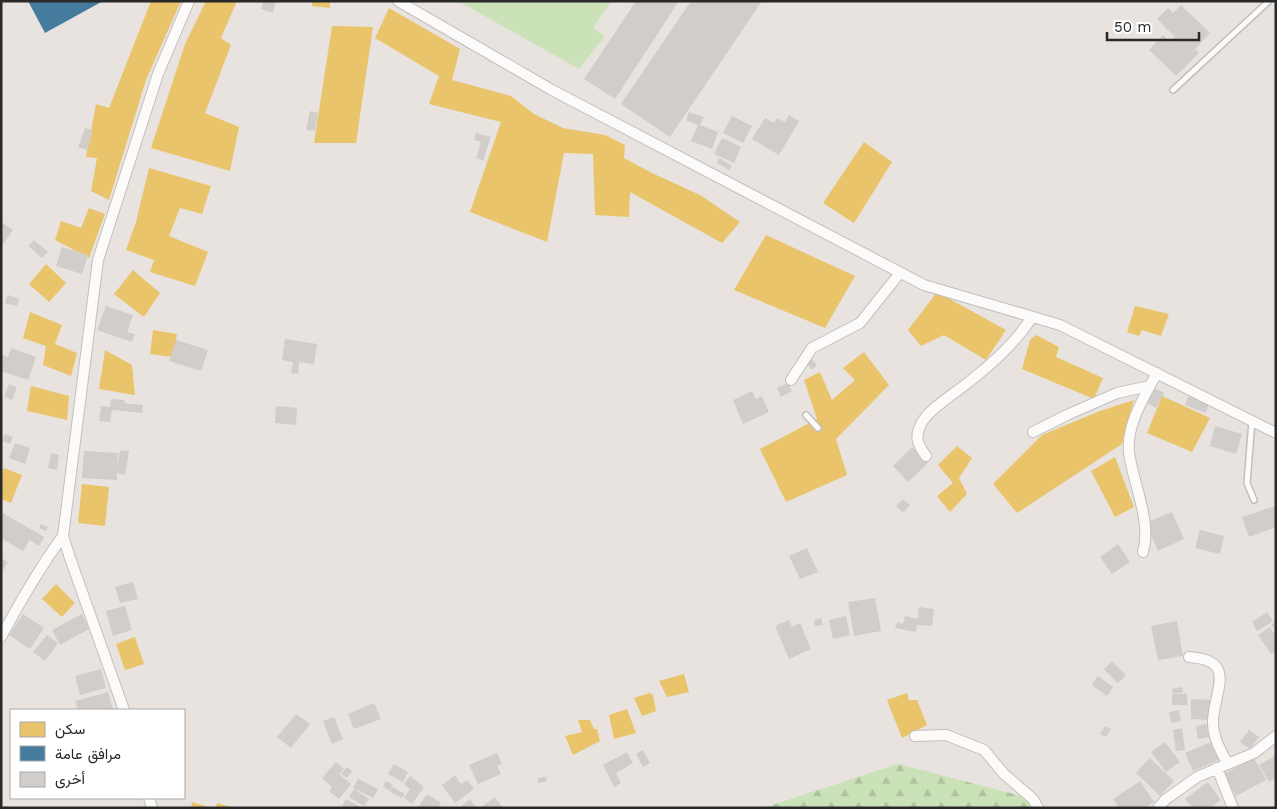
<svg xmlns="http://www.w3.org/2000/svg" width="1277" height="809" font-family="'Work Sans',Vazirmatn,sans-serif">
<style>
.grass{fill:#cbe2b8}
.forest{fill:url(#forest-firs)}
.homes{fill:#e9c46a}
.public{fill:#457b9d}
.building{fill:#d0cdca}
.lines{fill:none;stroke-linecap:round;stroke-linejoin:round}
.service-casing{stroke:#c1bfc0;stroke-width:8}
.minor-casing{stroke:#c1bfc0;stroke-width:12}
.service{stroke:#fcfbfa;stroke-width:5}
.minor{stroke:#fcfbfa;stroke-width:10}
</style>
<defs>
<pattern id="forest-firs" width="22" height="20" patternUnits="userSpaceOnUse" patternTransform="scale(1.25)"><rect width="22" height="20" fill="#cbe2b8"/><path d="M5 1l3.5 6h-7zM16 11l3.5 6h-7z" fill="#aec29e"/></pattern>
</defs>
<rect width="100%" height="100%" fill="#e8e3de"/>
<path class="grass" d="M 458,1 L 611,1 L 593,28 L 605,36 L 579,69 Z"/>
<path class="forest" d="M 898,764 L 1033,799 L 1045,808 L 763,808 Z"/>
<path class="homes" d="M 151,1 L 181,1 L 146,80 L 109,200 L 91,191 L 97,158 L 86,157 L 96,104 L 109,108 Z
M 206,1 L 237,1 L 221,38 L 231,45 L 205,113 L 239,127 L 230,171 L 151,148 L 185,44 Z
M 312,1 L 330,1 L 330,8 L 312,6 Z
M 389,8 L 460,49 L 452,80 L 511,96 L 534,114 L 563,128 L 605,135 L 625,145 L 624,158 L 652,173 L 700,195 L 740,222 L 722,243 L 630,192 L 629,217 L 595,215 L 593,154 L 564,153 L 547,242 L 470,212 L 501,122 L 429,104 L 439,76 L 375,38 Z
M 332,26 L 373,27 L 356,143 L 314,143 Z
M 864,142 L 892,162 L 854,223 L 823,203 Z
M 149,168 L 211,186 L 202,214 L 180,208 L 169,236 L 208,252 L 195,286 L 150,272 L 154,260 L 126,250 L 136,222 Z
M 89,208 L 105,214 L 89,258 L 55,240 L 61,221 L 81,228 Z
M 766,235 L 855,276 L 825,328 L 734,290 Z
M 46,264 L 66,283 L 49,302 L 29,284 Z
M 133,270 L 160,293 L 144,317 L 114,294 Z
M 937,292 L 1006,330 L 986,360 L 944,335 L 921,346 L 908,330 Z
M 1135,306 L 1169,314 L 1161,336 L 1142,330 L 1139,336 L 1127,332 Z
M 30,312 L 62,325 L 55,344 L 77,353 L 71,376 L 43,365 L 46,346 L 23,338 Z
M 153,330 L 177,334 L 173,357 L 150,354 Z
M 1036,335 L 1059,347 L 1056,357 L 1103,378 L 1094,399 L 1022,369 L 1030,340 Z
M 105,350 L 132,365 L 135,395 L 99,389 Z
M 864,352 L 889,385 L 836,439 L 847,475 L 786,502 L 760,449 L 817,419 L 804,380 L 820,372 L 832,400 L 855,380 L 843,368 Z
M 31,386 L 69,396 L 67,420 L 27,411 Z
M 1162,396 L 1210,418 L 1192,452 L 1147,433 Z
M 1134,400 L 1122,444 L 1017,513 L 993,484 L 1042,435 L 1100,411 Z
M 957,446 L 972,458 L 959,478 L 967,494 L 950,512 L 937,496 L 953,483 L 938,465 Z
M 1115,457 L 1134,507 L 1115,517 L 1091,471 Z
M 4,468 L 22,475 L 11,503 L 1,499 L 1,476 Z
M 82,484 L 109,487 L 105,526 L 78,523 Z
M 56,584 L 75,603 L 62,617 L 42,599 Z
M 135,637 L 144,664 L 125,670 L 116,644 Z
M 684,674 L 689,692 L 667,697 L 659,681 Z
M 650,693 L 653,695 L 656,711 L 642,716 L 634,698 Z
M 907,693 L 909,700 L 917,700 L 927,725 L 902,738 L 887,700 Z
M 627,709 L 636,733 L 614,739 L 609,715 Z
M 578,720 L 590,720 L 594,729 L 597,729 L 600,741 L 573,755 L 565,736 L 582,732 Z
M 192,802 L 208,807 L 208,808 L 191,808 Z
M 217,803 L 231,807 L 231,808 L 216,808 Z"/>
<path class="public" d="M 28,1 L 103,1 L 45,33 Z"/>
<path class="building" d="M 263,1 L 276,1 L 273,13 L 261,9 Z
M 636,1 L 679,1 L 615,99 L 584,79 Z
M 691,1 L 762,1 L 670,137 L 621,104 Z
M 1181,5 L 1210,33 L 1195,49 L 1199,53 L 1176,76 L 1149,50 L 1163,35 L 1170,42 L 1175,37 L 1157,19 L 1168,8 L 1173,13 Z
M 310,111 L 318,113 L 315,131 L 306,130 Z
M 689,112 L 704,117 L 700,125 L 718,132 L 712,149 L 691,141 L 698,125 L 686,120 Z
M 789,115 L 799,121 L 779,155 L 752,139 L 765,118 L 774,123 L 777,118 L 785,122 Z
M 732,116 L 752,126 L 743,143 L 723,133 Z
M 85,128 L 93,131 L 87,150 L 78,147 Z
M 476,133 L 491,137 L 483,161 L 476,158 L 481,142 L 474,140 Z
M 722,138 L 741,147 L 734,163 L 714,154 Z
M 719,158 L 732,166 L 729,170 L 717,163 Z
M 1,222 L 13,230 L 1,247 Z
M 34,240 L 48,252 L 42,258 L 28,246 Z
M 62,247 L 88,255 L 82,274 L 56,266 Z
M 8,295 L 19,299 L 17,306 L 5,303 Z
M 106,306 L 133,315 L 127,332 L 135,334 L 132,342 L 97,330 Z
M 285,339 L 317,344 L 314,364 L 299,362 L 298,374 L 291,373 L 293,362 L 282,360 Z
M 176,340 L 208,350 L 201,371 L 169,361 Z
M 11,348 L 36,357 L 28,380 L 1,371 L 2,355 L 8,357 Z
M 810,357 L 817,365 L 812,370 L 805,361 Z
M 788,383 L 792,391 L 781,397 L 777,388 Z
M 9,384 L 17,387 L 12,400 L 4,397 Z
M 1153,387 L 1164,393 L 1156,408 L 1145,402 Z
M 752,391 L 756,399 L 762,396 L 769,412 L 743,424 L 733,400 Z
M 1189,395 L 1209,403 L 1206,413 L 1185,405 Z
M 111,399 L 125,400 L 124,403 L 143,405 L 142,413 L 112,410 L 110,422 L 99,421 L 101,406 L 110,407 Z
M 276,406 L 297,408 L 296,425 L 275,423 Z
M 1215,426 L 1242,434 L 1236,454 L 1210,446 Z
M 5,434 L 13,437 L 10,444 L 2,441 Z
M 15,443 L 30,448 L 25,464 L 9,458 Z
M 912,447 L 928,463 L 908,482 L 893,466 Z
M 120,450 L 129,451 L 125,475 L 117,473 L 117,480 L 82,478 L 84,451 L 118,453 L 117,467 Z
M 51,453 L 59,455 L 57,470 L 48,468 Z
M 903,499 L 910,505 L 903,513 L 896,506 Z
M 1275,506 L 1276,527 L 1249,537 L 1242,517 Z
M 1,512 L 44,537 L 39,546 L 30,540 L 23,551 L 1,538 Z
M 1172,512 L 1184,539 L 1158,551 L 1149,530 L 1150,529 L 1147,522 Z
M 41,524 L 48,527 L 46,531 L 39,528 Z
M 1200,530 L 1224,536 L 1220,554 L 1195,548 Z
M 1118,544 L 1130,562 L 1112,574 L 1100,557 Z
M 807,548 L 818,572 L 800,579 L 789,556 Z
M 1,558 L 8,562 L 1,573 Z
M 133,582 L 138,599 L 120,603 L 115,587 Z
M 875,598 L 881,631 L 854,636 L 848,602 Z
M 125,606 L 132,630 L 113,636 L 106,611 Z
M 919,607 L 934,609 L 932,626 L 917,625 L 916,632 L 895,628 L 897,622 L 903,624 L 905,616 L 918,619 Z
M 1267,612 L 1273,621 L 1257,631 L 1252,622 Z
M 23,614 L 44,628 L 30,649 L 9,635 Z
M 82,614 L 89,629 L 60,645 L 52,630 Z
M 846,616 L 850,635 L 833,639 L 829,620 Z
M 821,618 L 823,625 L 815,626 L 814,620 Z
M 789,620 L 792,627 L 800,623 L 811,649 L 789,659 L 775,626 Z
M 1177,621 L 1183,656 L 1158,660 L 1151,626 Z
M 1276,621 L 1276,631 L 1271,625 Z
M 1270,627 L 1276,636 L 1276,651 L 1271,654 L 1258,635 Z
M 47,635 L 58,643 L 45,661 L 33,652 Z
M 1112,661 L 1126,675 L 1118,683 L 1104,669 Z
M 101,669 L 106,688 L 80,695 L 75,676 Z
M 1098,676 L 1113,687 L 1107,696 L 1092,685 Z
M 1182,687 L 1183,692 L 1173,694 L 1172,689 Z
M 108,692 L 113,710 L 78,710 L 75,701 Z
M 1172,694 L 1187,694 L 1187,705 L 1172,705 Z
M 1191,699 L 1211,700 L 1211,720 L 1191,719 Z
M 374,703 L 381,719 L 354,729 L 348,714 Z
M 1179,710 L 1181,721 L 1171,723 L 1169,712 Z
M 296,714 L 310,724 L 291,748 L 277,737 Z
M 334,717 L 343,739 L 332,744 L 323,721 Z
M 1206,724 L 1209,737 L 1198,739 L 1196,726 Z
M 1105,726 L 1111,729 L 1106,737 L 1100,734 Z
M 1182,728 L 1185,750 L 1176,751 L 1173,730 Z
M 1249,730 L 1259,737 L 1250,749 L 1240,742 Z
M 1165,742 L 1180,762 L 1166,772 L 1151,752 Z
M 1211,742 L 1219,760 L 1193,771 L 1185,753 Z
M 643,750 L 650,763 L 643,767 L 636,754 Z
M 627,752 L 633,763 L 616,773 L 621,783 L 614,787 L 603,765 Z
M 497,753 L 502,764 L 497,766 L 501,774 L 478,784 L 469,765 Z
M 1276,755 L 1276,778 L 1269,782 L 1259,765 Z
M 1150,758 L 1174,781 L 1160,796 L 1136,773 Z
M 1254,758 L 1266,780 L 1236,796 L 1224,774 Z
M 336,762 L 344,769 L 339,774 L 351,784 L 339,799 L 329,791 L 332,787 L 322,778 Z
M 394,764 L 408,772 L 403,782 L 388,774 Z
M 347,767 L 352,771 L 347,778 L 341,774 Z
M 455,775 L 461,784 L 467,780 L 474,789 L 455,803 L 442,785 Z
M 410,776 L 424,787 L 412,804 L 404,798 L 410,789 L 404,784 Z
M 546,777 L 547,781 L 538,783 L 538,778 Z
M 358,779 L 378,789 L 373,798 L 353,788 Z
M 386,781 L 393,785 L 390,791 L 383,786 Z
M 1140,781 L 1154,802 L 1145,808 L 1119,808 L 1113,799 Z
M 1208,782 L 1221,800 L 1210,808 L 1192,808 L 1185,799 Z
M 393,787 L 405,794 L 402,798 L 390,792 Z
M 354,789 L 369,799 L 364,806 L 349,797 Z
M 427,794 L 441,803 L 438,808 L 418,807 Z
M 495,797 L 503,808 L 480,808 Z
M 346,799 L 362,808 L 341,808 Z
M 470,799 L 476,808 L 459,808 Z"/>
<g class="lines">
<g class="service-casing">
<path id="service" d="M 1173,90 L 1269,1
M 806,415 L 818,428
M 1252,421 L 1247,483 L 1254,500"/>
</g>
<g class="minor-casing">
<path id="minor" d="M 398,1 L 552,90 L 924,285 L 1060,325 L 1276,433
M 791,380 L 812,348 L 860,323 L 900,273
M 1033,432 L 1067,415 L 1117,393 L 1150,386
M 926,456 C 918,445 914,438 921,424 C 927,410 958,391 970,381 C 993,363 1017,341 1032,317
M 1143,552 C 1152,522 1133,483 1129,453 C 1126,425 1144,397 1157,373
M 1,637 C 20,602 39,568 63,536
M 1189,657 C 1237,660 1215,689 1213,720 C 1212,736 1220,749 1227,763
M 124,710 L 70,558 L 63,536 L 98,260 L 158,74 L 189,1
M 915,736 L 946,735 L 984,750 L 1004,774 L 1033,799 L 1038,808
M 1217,768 L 1233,808
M 149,798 L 152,808
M 1158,808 L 1165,800 L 1197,777 L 1254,753 L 1276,736"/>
</g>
<use href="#service" class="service"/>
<use href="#minor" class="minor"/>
</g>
<rect width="1277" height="809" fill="none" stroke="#292929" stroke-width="5"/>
<rect x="10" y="709" width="175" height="90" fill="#ffffff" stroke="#a9a9a9"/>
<rect x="20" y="722" width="25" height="15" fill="#e9c46a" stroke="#a9a9a9"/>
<text x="55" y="734" font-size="15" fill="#292929">سكن</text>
<rect x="20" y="746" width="25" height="15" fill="#457b9d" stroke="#a9a9a9"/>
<text x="55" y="759" font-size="15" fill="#292929">مرافق عامة</text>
<rect x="20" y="772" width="25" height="15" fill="#d0cdca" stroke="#a9a9a9"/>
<text x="55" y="784" font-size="15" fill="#292929">أخرى</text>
<path d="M1107 32v8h92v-8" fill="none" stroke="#292929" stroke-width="2.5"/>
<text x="1114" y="32" font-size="15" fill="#292929" stroke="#ffffff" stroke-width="4" paint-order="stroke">50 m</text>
</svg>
